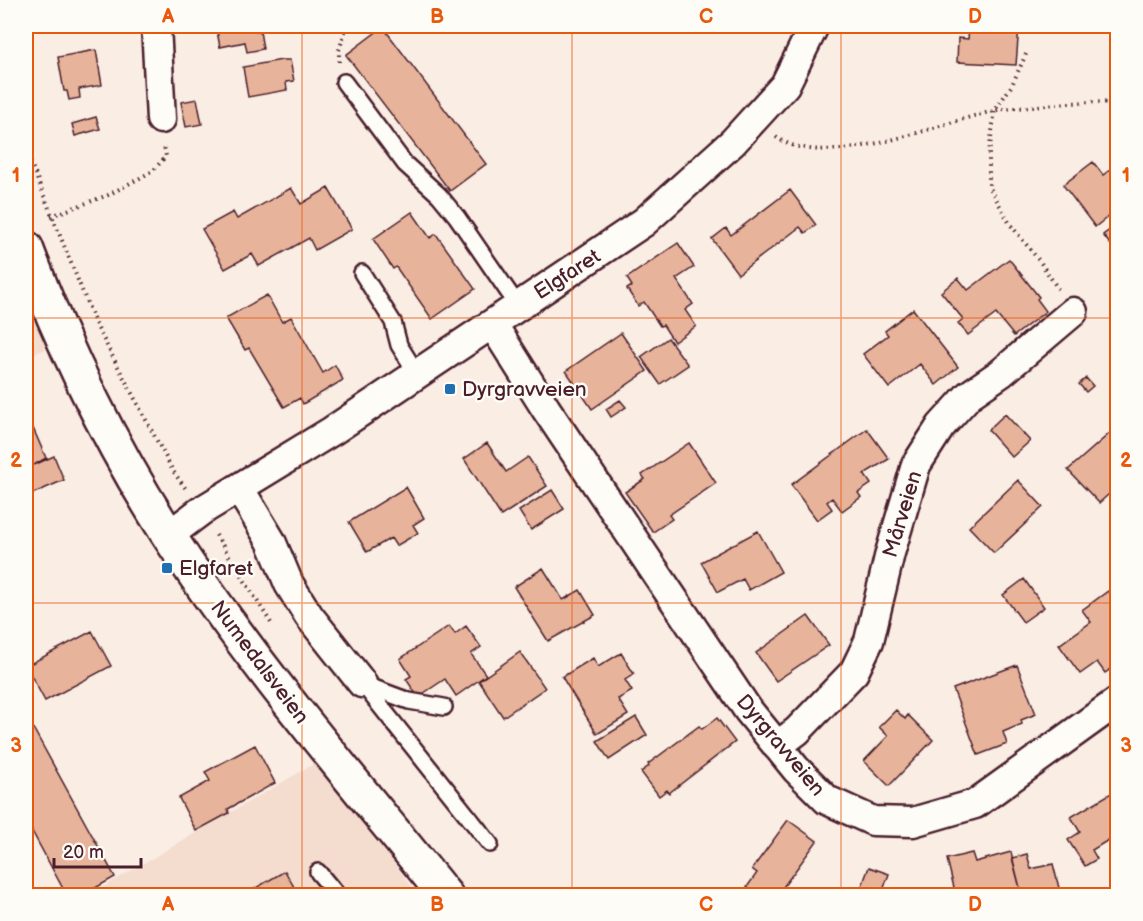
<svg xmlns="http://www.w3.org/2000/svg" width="1143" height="921" font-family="'Balsamiq Sans',sans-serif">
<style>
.built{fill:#f4dcce}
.building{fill:#e7b39a;stroke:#4a1f2b;stroke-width:1.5}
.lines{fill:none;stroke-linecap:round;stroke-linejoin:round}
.service-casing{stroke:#4a1f2b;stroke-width:20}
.minor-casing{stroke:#4a1f2b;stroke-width:33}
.primary-casing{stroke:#4a1f2b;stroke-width:38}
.path{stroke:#4a1f2b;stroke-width:4;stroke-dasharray:1.5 4.5;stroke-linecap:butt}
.service{stroke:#fdfcf7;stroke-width:15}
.minor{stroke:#fdfcf7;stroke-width:28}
.primary{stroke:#fdfcf7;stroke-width:33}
.grid{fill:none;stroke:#e8590c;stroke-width:1.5;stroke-opacity:0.55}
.poi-dot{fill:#1f6fb2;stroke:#fdfcf7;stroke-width:2}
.labels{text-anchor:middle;stroke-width:5;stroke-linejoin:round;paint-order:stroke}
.street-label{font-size:21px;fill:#4a1f2b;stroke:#fdfcf7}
.poi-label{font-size:21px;fill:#4a1f2b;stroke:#fdfcf7;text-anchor:start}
.neatline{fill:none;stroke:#e8590c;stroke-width:2}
.grid-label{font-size:20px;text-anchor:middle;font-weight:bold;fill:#e8590c}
</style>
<rect width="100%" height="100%" fill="#f9ede4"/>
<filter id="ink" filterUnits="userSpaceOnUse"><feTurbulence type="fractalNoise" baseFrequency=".0167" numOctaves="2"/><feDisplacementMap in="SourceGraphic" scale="12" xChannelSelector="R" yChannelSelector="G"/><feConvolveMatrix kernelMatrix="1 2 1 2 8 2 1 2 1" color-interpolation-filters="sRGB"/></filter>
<g filter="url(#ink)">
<path class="built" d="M 26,298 L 48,348 L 26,357 Z
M 317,762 L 418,895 L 88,896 Z"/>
<path class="building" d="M 216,26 L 255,26 L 256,31 L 260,31 L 263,49 L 247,52 L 245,42 L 220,47 Z
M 969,26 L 1019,26 L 1016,65 L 957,62 L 958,38 L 968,39 Z
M 383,27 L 486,164 L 450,191 L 346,55 Z
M 96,50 L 102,85 L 79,89 L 80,98 L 69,100 L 67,91 L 64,91 L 58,57 Z
M 282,60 L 290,60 L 294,81 L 286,82 L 287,90 L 248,97 L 243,67 Z
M 197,99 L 202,124 L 186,127 L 181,102 Z
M 96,117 L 100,129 L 75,136 L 72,124 Z
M 1093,162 L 1103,175 L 1118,164 L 1118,209 L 1095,227 L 1063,185 Z
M 291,188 L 301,204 L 328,188 L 352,229 L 315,250 L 309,238 L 259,266 L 252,254 L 225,269 L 202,229 L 233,212 L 237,219 Z
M 790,190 L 816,225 L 805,233 L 800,227 L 738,274 L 712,239 L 726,228 L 731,235 Z
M 412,212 L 430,238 L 436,234 L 475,289 L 432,319 L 396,267 L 393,269 L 373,239 Z
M 1118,224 L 1118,239 L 1110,244 L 1103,235 Z
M 678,243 L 694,267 L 676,279 L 693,304 L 685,310 L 696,326 L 674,342 L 663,325 L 660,326 L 644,302 L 638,306 L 627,289 L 632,286 L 627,278 Z
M 1009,259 L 1039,297 L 1037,299 L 1046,311 L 1014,336 L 996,314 L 968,335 L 958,323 L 963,319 L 941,292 L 958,278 L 968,290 Z
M 267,295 L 282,322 L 291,317 L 323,373 L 335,365 L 343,380 L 303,404 L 300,398 L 284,407 L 249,348 L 245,350 L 226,318 Z
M 913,309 L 958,367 L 936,385 L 920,364 L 889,388 L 863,354 L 888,335 L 885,331 Z
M 621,333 L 647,371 L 592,409 L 566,371 Z
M 668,338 L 688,365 L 660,384 L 641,357 Z
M 1086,378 L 1093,386 L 1086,392 L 1079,384 Z
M 620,400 L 626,407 L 611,417 L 606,409 Z
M 26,412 L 46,458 L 34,465 L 54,456 L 64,480 L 32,494 L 26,479 Z
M 1005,414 L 1030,441 L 1012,457 L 988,430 Z
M 1118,426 L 1118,486 L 1099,503 L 1068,470 Z
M 867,429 L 889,459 L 864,474 L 871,484 L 858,493 L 861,497 L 842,511 L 832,498 L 827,502 L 832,509 L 817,520 L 791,485 Z
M 487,443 L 506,472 L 528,457 L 547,486 L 501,516 L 464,459 Z
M 689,443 L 716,483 L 669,515 L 672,519 L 653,532 L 625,492 L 645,479 L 642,475 Z
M 1018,480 L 1043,507 L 994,553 L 969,527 Z
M 406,487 L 424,518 L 413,525 L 418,533 L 396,546 L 391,538 L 367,552 L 349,522 Z
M 552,490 L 564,509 L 531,530 L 519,511 Z
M 758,531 L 781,572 L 749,590 L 743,579 L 718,592 L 701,562 Z
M 543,568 L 563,600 L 580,590 L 595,615 L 548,641 L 514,587 Z
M 1024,579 L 1044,607 L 1023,622 L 1003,595 Z
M 1108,591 L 1118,603 L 1118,664 L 1105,673 L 1097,662 L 1080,674 L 1059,645 L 1091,622 L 1082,610 Z
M 808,616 L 829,645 L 776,681 L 756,653 Z
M 449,626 L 455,634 L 466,626 L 481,647 L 471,654 L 486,675 L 456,696 L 445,679 L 418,697 L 406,679 L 411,676 L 400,659 Z
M 92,631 L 111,666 L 45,701 L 26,666 Z
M 520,652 L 545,688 L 503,717 L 479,681 Z
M 621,653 L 634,674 L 625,680 L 632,691 L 618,699 L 628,715 L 597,734 L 562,677 L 593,658 L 598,667 Z
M 1017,665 L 1036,714 L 1021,720 L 1022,724 L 1003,732 L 1007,744 L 978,755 L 953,689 Z
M 896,710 L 905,719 L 908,715 L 933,740 L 889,786 L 864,761 L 888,736 L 879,727 Z
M 636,717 L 647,735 L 609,760 L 597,741 Z
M 717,718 L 735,742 L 669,793 L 667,790 L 659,796 L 641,772 L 649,766 L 648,764 L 699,726 L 702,729 Z
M 33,728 L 115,877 L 81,896 L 67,896 L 26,820 L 26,732 Z
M 255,745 L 275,783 L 228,809 L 229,813 L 196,831 L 179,798 L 210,781 L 205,772 Z
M 1118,789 L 1118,834 L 1092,850 L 1097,859 L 1085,866 L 1068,840 L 1080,832 L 1071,817 Z
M 788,820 L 817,841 L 781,890 L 779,889 L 775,896 L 758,896 L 747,887 L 757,873 L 752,869 Z
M 1011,852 L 1022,896 L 956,896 L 947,859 L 972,853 L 975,862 Z
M 1027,854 L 1031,869 L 1053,864 L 1061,896 L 1022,896 L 1012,858 Z
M 869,867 L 889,874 L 881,896 L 851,896 L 852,892 L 859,894 Z
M 285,871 L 299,896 L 242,896 Z"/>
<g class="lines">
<g class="service-casing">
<path id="service" d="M 344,82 L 405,164 L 439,195 L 457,217 L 518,306
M 362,273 L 393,322 L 399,345 L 417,374
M 362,683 L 490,844
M 363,684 L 409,701 L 444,707
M 318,872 L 338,896"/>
</g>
<g class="minor-casing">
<path id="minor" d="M 156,26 L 161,119
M 493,325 L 546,409 L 748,710 L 796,769 L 827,800 L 873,821 L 913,822 L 975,804 L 1118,701
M 239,488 L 271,541 L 289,584 L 309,616 L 362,683
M 169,535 L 201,511 L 332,431 L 644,222 L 733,142 L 785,85 L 814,26
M 777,746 L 797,731 L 854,672 L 869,641 L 890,553 L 916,465 L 941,426 L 969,395 L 1001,373 L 1073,312"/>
</g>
<g class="primary-casing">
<path id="primary" d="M 26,248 C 64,349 110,445 169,536 C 251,663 351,778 446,896"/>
</g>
<path class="path" d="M 1026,54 L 1012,85 L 995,110 L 989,153 L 989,186 L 1010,224 L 1041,263 L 1058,289
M 339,62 L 339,50 L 347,26
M 776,137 C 826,173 937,123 994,111 C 1005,108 1018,108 1030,107 C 1060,103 1088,101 1118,103
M 26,151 L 96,325 L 173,471 L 186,489
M 51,216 L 108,195 L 153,171 L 166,156 L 164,147
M 216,535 L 271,623"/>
<use href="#service" class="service"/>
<use href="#minor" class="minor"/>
<use href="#primary" class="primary"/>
</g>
</g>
<path class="grid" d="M 302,26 L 302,896M 572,26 L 572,896M 841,26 L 841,896M 26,318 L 1118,318M 26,603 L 1118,603"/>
<g class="poi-dot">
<rect x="444" y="383" width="12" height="12" rx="3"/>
<rect x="161" y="562" width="12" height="12" rx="3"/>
</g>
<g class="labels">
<g class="street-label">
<text transform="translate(567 274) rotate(-33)" y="7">Elgfaret</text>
<text transform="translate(902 514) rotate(-73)" y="7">Mårveien</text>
<text transform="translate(260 662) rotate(53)" y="7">Numedalsveien</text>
<text transform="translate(781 745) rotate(50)" y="7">Dyrgravveien</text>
</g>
<g class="poi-label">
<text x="462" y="396">Dyrgravveien</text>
<text x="179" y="575">Elgfaret</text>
</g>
</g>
<rect width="1143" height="921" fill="none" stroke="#fdfcf7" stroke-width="66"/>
<path d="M54 858v9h87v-9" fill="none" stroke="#4a1f2b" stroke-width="3"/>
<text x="63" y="858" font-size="18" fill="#4a1f2b" stroke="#fdfcf7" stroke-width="4.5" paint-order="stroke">20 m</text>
<rect x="33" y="33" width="1077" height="855" class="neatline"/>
<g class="grid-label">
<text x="168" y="23">A</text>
<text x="437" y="23">B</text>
<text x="706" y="23">C</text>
<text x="975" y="23">D</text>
<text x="16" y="182">1</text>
<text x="1126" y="182">1</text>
<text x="16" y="467">2</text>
<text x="1126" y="467">2</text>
<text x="16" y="752">3</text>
<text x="1126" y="752">3</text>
<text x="168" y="911">A</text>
<text x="437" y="911">B</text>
<text x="706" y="911">C</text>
<text x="975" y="911">D</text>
</g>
</svg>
